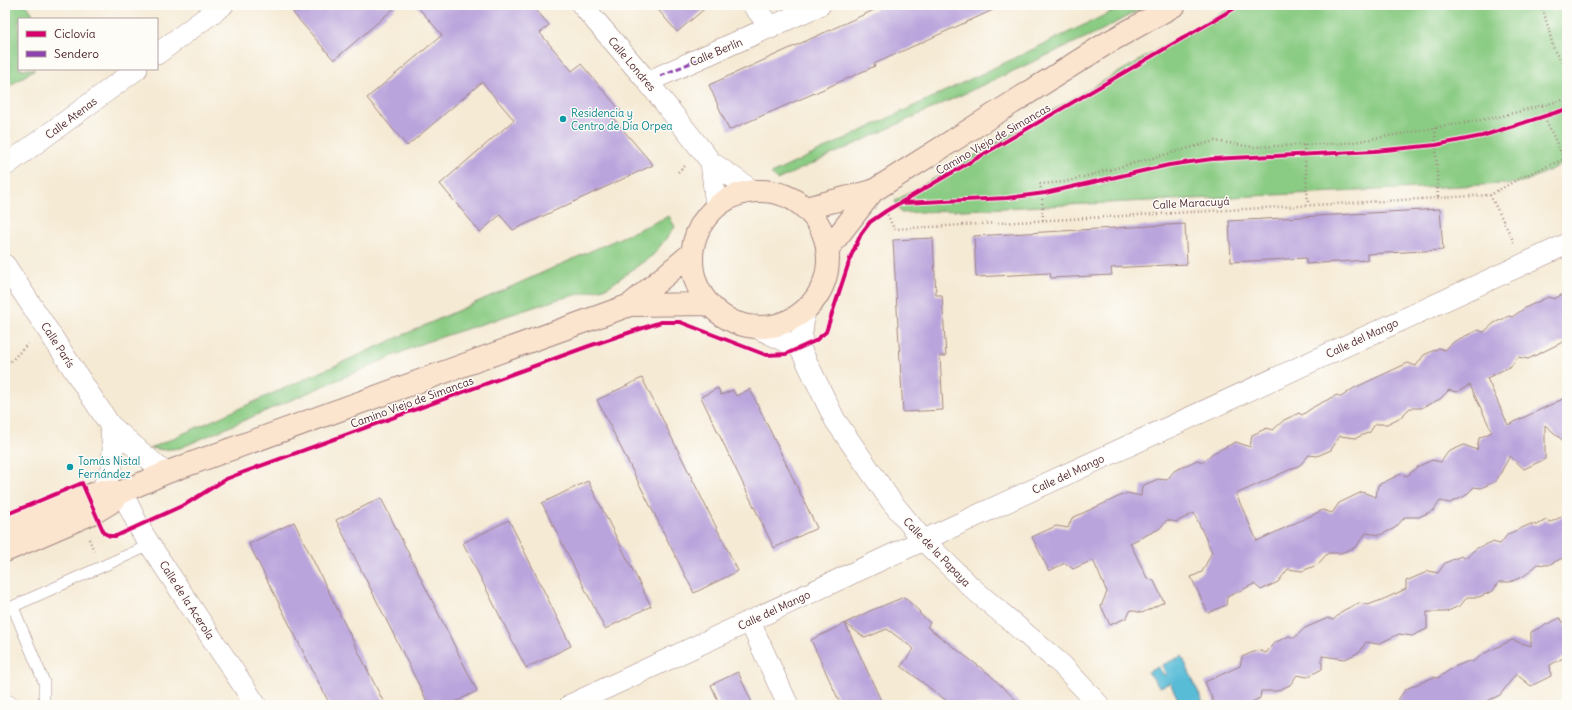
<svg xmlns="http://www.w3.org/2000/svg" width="1572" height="710" font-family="Delius,sans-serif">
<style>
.green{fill:#8bcc84;stroke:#6a7658}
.water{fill:#59bcd7;stroke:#526e81}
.building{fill:#baa4dc;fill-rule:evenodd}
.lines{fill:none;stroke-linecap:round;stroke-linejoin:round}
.lane-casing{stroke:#a08480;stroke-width:12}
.street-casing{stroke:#a08480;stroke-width:22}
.secondary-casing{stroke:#a08480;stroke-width:24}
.path{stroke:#a08480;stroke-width:2.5;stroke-dasharray:1 3;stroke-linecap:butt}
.lane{stroke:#fff;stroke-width:11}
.street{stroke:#fff;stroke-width:21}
.secondary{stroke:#fce5cf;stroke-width:22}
.quiet{stroke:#8e44ad;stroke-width:3;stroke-dasharray:6 3;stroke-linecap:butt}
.cycleway-casing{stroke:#fdfcf7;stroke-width:6}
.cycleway{stroke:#d6006c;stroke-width:4}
.culture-dot{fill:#0f9aa8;stroke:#fdfcf7;stroke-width:1.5}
.labels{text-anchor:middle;stroke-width:3;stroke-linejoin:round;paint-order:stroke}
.street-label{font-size:11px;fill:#4a1f2b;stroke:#fdfcf7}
.culture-label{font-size:11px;fill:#0d838f;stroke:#fdfcf7;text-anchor:start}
</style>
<rect width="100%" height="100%" fill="#fdfcf7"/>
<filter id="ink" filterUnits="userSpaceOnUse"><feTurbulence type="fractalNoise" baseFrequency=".025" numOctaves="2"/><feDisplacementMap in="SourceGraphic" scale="8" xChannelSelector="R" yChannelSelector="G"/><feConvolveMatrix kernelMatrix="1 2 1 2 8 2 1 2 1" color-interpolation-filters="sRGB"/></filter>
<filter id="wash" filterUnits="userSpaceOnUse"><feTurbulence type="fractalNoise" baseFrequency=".012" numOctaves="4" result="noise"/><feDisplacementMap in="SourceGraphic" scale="16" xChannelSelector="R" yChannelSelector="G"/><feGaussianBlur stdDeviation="0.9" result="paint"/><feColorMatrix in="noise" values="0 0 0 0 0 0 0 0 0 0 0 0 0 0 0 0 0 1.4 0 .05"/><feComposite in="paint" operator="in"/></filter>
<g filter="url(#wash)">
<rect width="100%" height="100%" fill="#f5ead4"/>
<path class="green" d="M 5,5 L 27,5 L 36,19 L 19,19 L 19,69 L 35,69 L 5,89 Z
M 1126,5 L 1148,5 L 1102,30 L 777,180 L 771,174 Z
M 1236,5 L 1567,5 L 1567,162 L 1522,183 L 901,213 L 895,201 Z
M 669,216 L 675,227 L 653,255 L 608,287 L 559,299 L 423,343 L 180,448 L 163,450 L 151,448 Z"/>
<path class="water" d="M 1182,656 L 1204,705 L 1181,705 L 1170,683 L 1160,687 L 1148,672 L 1158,667 L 1164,675 L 1166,674 L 1162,665 Z"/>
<g id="blocks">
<path class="building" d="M 302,5 L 398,5 L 334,60 L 293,13 Z
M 416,5 L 532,5 L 549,25 L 540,33 L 572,71 L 581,64 L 621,111 L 613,118 L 653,165 L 513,230 L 500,215 L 480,232 L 440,184 L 514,120 L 482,82 L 407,146 L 367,98 L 442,35 Z
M 654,5 L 709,5 L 677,32 Z
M 885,5 L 1004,5 L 874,64 L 875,66 L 817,92 L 729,130 L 709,85 Z
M 1440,209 L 1443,250 L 1367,254 L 1367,260 L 1306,264 L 1306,258 L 1231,262 L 1229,221 Z
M 1185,224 L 1187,264 L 1111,268 L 1112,275 L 1051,278 L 1050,273 L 976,277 L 974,236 Z
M 933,238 L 936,295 L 942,295 L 946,356 L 940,356 L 943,410 L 903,412 L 893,240 Z
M 1567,292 L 1567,340 L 1528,359 L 1518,357 L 1511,366 L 1487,378 L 1508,425 L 1567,397 L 1567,444 L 1545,425 L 1545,459 L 1524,469 L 1510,456 L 1496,481 L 1481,488 L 1474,487 L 1465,496 L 1450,503 L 1440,501 L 1434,510 L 1419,517 L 1405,517 L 1395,528 L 1380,535 L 1366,533 L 1356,547 L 1341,553 L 1328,553 L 1317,565 L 1302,571 L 1288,569 L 1278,582 L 1261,590 L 1254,584 L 1227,597 L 1226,605 L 1208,613 L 1191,577 L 1202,572 L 1212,552 L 1194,513 L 1176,522 L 1167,520 L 1159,529 L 1130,543 L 1147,578 L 1154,581 L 1164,602 L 1142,613 L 1131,610 L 1126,618 L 1110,625 L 1101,606 L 1107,592 L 1093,560 L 1073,569 L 1065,563 L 1049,571 L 1032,537 L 1056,526 L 1068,528 L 1072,518 L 1127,493 L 1141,496 L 1142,486 L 1158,479 L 1167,480 L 1174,471 L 1197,460 L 1203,462 L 1213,453 L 1236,442 L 1250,447 L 1252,435 L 1267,428 L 1273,430 L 1284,420 L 1299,413 L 1302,415 L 1315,406 L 1337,395 L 1341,397 L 1354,388 L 1408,363 L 1416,366 L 1424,355 L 1439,348 L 1445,350 L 1455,341 L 1478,330 L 1484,332 L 1494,323 L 1509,316 L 1512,317 L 1525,308 L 1548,297 L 1554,299 ZM 1470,385 L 1492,432 L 1479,438 L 1477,450 L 1464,445 L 1448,452 L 1441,462 L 1432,460 L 1417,467 L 1407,476 L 1401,474 L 1378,485 L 1376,497 L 1362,492 L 1339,503 L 1332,513 L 1323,510 L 1257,541 L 1236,494 L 1300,465 L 1309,455 L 1317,456 L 1331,450 L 1340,436 L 1356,438 L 1370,432 L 1375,424 L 1387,424 L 1401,417 L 1410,408 L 1421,408 L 1440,399 L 1449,390 L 1457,392 Z
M 642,378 L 738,571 L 694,593 L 597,400 Z
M 718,388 L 721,395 L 733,390 L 736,396 L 750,389 L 817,528 L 774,548 L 701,397 Z
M 588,481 L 651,606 L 605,629 L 542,503 Z
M 381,498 L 477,691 L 449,705 L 429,705 L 336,520 Z
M 1567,514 L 1567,556 L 1548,565 L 1538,564 L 1524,576 L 1510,582 L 1499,582 L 1493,591 L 1479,597 L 1467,597 L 1461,605 L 1446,612 L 1427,612 L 1427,629 L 1412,636 L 1399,634 L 1378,644 L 1366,642 L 1360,652 L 1345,659 L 1322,656 L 1322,669 L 1307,677 L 1297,675 L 1290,685 L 1276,691 L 1261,691 L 1260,698 L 1245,705 L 1215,705 L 1205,682 L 1240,666 L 1242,657 L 1258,650 L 1266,653 L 1274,643 L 1289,636 L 1294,638 L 1305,628 L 1328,618 L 1333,620 L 1344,610 L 1359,603 L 1368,605 L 1384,599 L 1406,589 L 1406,581 L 1429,571 L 1438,573 L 1445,563 L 1461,556 L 1465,558 L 1477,548 L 1492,542 L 1500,544 L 1508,534 L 1531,524 L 1537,525 L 1546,520 L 1551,522 Z
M 509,520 L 571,646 L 526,668 L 463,543 Z
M 294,522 L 385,705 L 330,705 L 249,544 Z
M 904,597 L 920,612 L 919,613 L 930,623 L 927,627 L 989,674 L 1021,705 L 952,705 L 901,666 L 914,649 L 887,629 L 865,638 L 845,623 L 883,705 L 841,705 L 811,640 L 870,611 Z
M 1560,618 L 1567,629 L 1567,656 L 1550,665 L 1551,676 L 1531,686 L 1516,674 L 1500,695 L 1479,705 L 1394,705 L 1406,689 L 1434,677 L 1438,678 L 1454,667 L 1469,661 L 1472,662 L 1485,653 L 1512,640 L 1531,646 L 1531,632 Z
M 738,672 L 753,705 L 720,705 L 711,685 Z"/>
</g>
</g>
<g filter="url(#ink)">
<use href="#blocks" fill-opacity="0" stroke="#a08480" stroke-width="1"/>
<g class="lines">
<g class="lane-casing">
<path id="lane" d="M 13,607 L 44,682 L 44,705
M 5,610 L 150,545
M 5,699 L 17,705"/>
</g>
<g class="street-casing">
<path id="street" d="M 582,5 L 647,81 L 711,162 L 753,191
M 753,5 L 771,28
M 157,54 L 223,5
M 660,76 L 820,5
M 711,162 L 716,207
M 5,166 L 137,69
M 5,265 L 110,425 L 165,473
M 805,310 L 800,348 L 835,420 L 891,501 L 923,540 L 971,587 L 1062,665 L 1099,705
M 753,326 L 800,348
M 101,491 L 112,469 L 113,447 L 110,425
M 122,492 L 139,527 L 150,545 L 256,705
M 750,622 L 788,705
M 570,705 L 900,551 L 1567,244"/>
</g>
<g class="secondary-casing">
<path id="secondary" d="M692 259a68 68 0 1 1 136 0a68 68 0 1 1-136 0Z
M 806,208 L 873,191 L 1107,43 L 1175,5
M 827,250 L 873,191
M 630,305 L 692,253
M 5,529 L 73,501 L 101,491 L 122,492
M 5,551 L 95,512 L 110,503 L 122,492 L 165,473 L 630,305 L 708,304"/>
</g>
<path class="path" d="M 1542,5 L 1554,50 L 1567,70
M 1435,128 L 1438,197
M 1304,145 L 1308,204
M 678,172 L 685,166
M 1490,195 L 1515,244
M 886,211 L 894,229 L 1490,195 L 1522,177 L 1564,159 L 1544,116 L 1542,105
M 1043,220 L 1042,194 L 1040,184 L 1065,182 L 1215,141 L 1253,147 L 1348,143 L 1498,117 L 1567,99
M 5,367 L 30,342
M 89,539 L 94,551"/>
<use href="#lane" class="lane"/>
<use href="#street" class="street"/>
<use href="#secondary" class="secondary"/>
<path class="quiet" d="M 660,76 L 709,55"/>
<g class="cycleway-casing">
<path id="cycleway" d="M 902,203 L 1007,198 L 1045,193 L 1169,165 L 1212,159 L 1375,151 L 1436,145 L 1482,136 L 1567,109
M 5,515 L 82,483 L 104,533 L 110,536 L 116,536 L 186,504 L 226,479 L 244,472 L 589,346 L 661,322 L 680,322 L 766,355 L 786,354 L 815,341 L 826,332 L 851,256 L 861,234 L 870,222 L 886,211 L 1240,5"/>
</g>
<use href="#cycleway" class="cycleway"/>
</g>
</g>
<g class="culture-dot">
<circle cx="563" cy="119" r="4"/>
<circle cx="70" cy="467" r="4"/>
</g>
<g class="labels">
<g class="street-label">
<text transform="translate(716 52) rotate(-23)" y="4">Calle Berlín</text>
<text transform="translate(632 64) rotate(50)" y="4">Calle Londres</text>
<text transform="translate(71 118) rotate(-37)" y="4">Calle Atenas</text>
<text transform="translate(993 139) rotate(-30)" y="4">Camino Viejo de Simancas</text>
<text transform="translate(1191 203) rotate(-3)" y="4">Calle Maracuyá</text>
<text transform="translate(1362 338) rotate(-25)" y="4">Calle del Mango</text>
<text transform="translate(58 345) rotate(57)" y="4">Calle París</text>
<text transform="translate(412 402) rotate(-20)" y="4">Camino Viejo de Simancas</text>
<text transform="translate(1068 474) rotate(-25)" y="4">Calle del Mango</text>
<text transform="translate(937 552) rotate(46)" y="4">Calle de la Papaya</text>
<text transform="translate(187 600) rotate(57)" y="4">Calle de la Acerola</text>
<text transform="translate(774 610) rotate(-25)" y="4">Calle del Mango</text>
</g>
<g class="culture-label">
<text x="571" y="117">Residencia y<tspan x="571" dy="13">Centro de Día Orpea</tspan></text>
<text x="78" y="465">Tomás Nistal<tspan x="78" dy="13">Fernández</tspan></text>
</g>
</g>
<rect width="1572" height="710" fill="none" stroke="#fdfcf7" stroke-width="20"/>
<rect x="18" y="18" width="140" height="52" fill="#fdfcf7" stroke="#b5a4a5"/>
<rect x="26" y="31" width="20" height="6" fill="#d6006c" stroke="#b5a4a5"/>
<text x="54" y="38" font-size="12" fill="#4a1f2b">Ciclovía</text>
<rect x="26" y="51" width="20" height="6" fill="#8e44ad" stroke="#b5a4a5"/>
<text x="54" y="58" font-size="12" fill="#4a1f2b">Sendero</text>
</svg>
